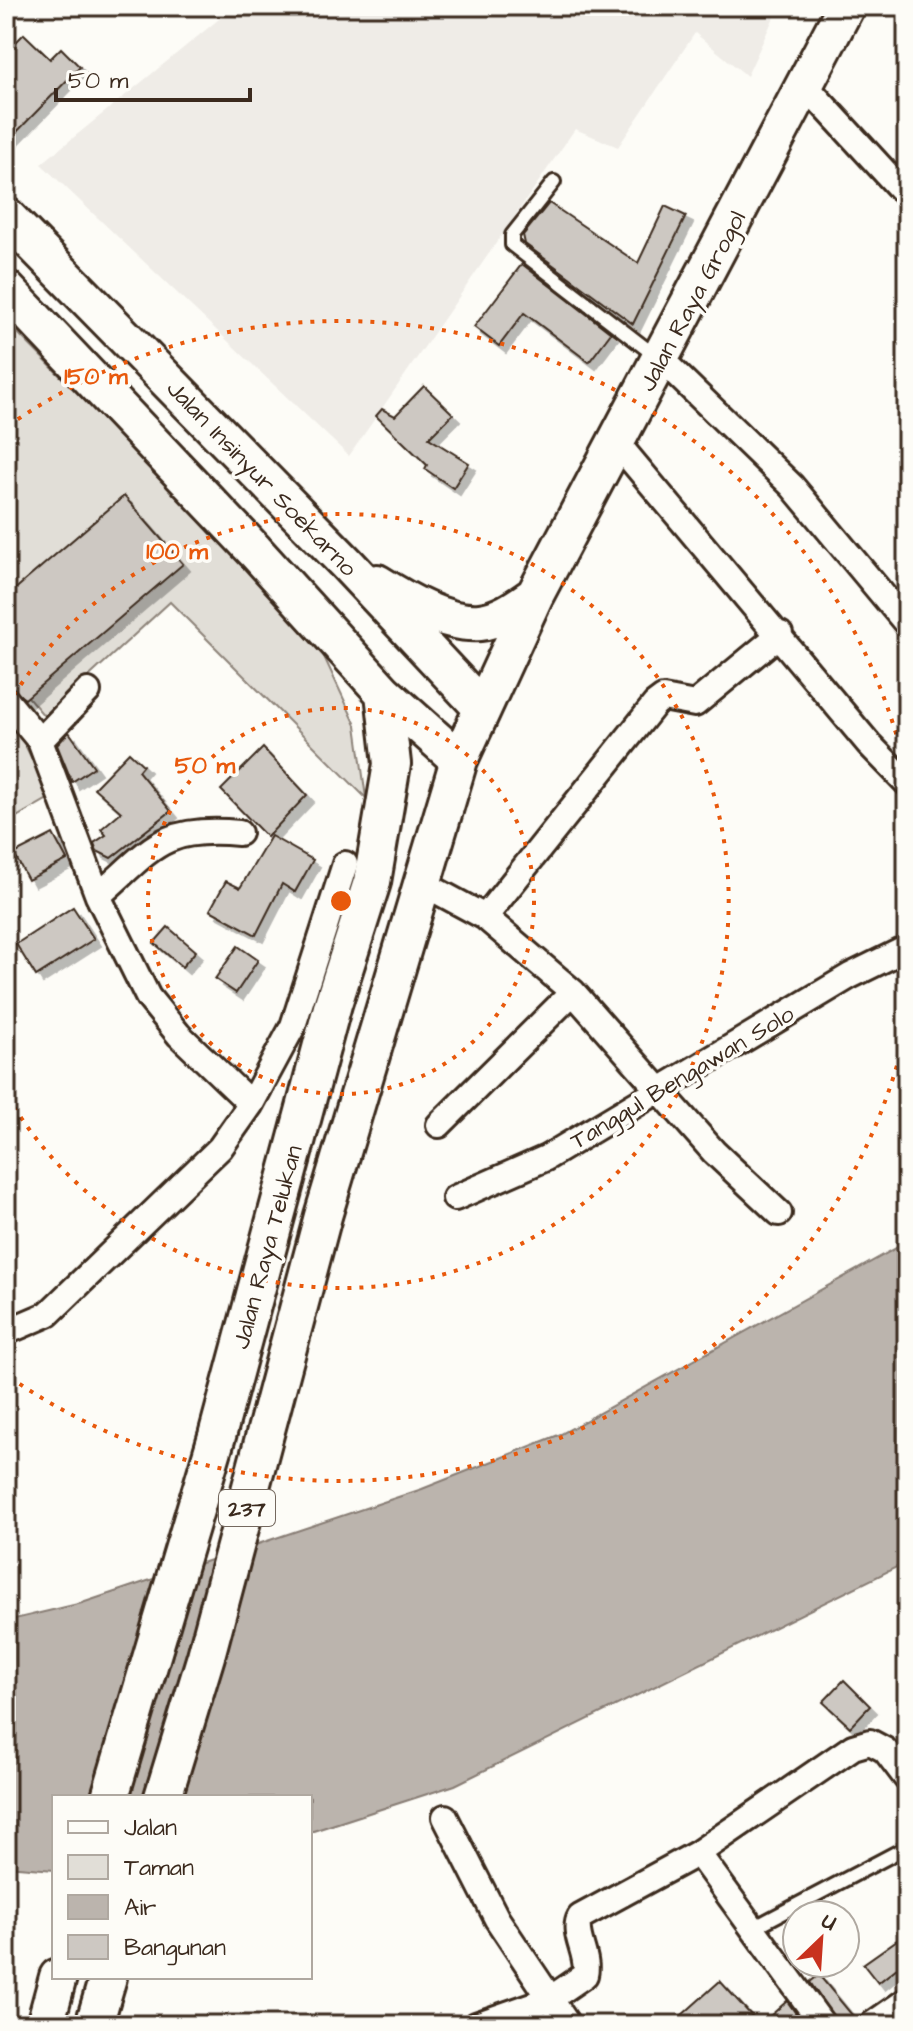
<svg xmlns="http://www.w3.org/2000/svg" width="913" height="2031" font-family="'Architects Daughter',sans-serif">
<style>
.built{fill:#efece7}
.green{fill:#e1ded7;stroke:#8e847a;stroke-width:2}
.water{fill:#bbb4ad;stroke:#887d74;stroke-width:2}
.building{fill:#cdc8c2;stroke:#3b2a1e;stroke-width:2;filter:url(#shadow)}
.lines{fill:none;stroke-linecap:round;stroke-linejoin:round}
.lane-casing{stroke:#3b2a1e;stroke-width:18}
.street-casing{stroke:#3b2a1e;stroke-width:30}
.primary-casing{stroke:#3b2a1e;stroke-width:42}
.lane{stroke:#fdfcf7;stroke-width:12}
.street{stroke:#fdfcf7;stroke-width:24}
.primary{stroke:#fdfcf7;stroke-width:36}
.ring{fill:none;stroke:#e8590c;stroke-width:4;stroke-dasharray:4 8}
.labels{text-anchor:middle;stroke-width:7;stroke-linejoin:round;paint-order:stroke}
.shield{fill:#fdfcf7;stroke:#75695f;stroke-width:2}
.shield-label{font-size:22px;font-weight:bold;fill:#3b2a1e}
.street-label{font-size:24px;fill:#3b2a1e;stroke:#fdfcf7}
.centre{fill:#e8590c;stroke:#fdfcf7;stroke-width:4}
.ring-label{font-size:24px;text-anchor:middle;font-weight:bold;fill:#e8590c;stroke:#fdfcf7;stroke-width:7;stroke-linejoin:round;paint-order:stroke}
</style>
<defs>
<filter id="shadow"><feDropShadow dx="7" dy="7" stdDeviation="0" flood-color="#0004"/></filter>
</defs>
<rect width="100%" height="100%" fill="#fdfcf7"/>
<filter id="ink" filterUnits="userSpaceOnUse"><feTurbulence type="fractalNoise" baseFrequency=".0125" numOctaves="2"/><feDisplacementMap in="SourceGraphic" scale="16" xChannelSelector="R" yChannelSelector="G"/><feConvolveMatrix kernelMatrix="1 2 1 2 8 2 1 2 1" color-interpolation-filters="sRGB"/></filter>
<g filter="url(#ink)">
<path class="built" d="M 235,6 L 779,6 L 747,76 L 695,33 L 618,147 L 575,129 L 349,456 L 41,164 Z"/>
<path class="green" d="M 6,321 L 312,631 L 356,725 L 366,798 L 170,602 L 45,717 L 6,671 Z
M 6,707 L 51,797 L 6,823 Z"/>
<path class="water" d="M 907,1242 L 907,1562 L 455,1785 L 310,1832 L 310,1797 L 54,1797 L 54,1870 L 6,1866 L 6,1621 L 82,1603 L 422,1489 L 561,1434 Z"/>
<path class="building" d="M 24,34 L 50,59 L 61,48 L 80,67 L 6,143 L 6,52 Z
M 549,203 L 638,263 L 665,206 L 686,216 L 633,324 L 525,244 L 523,235 Z
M 522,264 L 611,333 L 589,362 L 524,313 L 499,346 L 474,327 Z
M 424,386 L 453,414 L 429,438 L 469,463 L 453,488 L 425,469 L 427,465 L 376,416 L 382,409 L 395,416 Z
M 124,496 L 183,564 L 25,699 L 6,685 L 6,597 Z
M 69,732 L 94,767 L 72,782 L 57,745 Z
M 263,748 L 307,795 L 267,837 L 221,790 Z
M 129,752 L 143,765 L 138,771 L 171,811 L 111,858 L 97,851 L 94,843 L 106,835 L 101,829 L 121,812 L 94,788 Z
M 53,834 L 67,860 L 28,880 L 14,854 Z
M 271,836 L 313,860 L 295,892 L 282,884 L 256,935 L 210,910 L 226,881 L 240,888 Z
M 73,907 L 94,939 L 36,976 L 16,944 Z
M 168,927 L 196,951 L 182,967 L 154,943 Z
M 238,946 L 258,960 L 236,993 L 215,979 Z
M 844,1680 L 870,1706 L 850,1727 L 823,1702 Z
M 907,1933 L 907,1960 L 878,1983 L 863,1964 Z
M 819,1975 L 857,2021 L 856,2025 L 838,2025 L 810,1982 Z
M 720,1981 L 760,2025 L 787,2001 L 804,2025 L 671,2025 Z"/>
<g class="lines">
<g class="lane-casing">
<path id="lane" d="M 554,182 L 512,235 L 512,245 L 657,357
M 753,1928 L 907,1847"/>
</g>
<g class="street-casing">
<path id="street" d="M 804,84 L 907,196
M 662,360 L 792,486 L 907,624
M 617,443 L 869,744 L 907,783
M 6,700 L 40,741 L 98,896 L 148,997 L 179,1035 L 251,1104 L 220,1148 L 48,1314 L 6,1332
M 40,741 L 88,691
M 422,883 L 485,917 L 573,992 L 714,1152 L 779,1213
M 98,896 C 153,848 161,826 239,833
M 485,917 L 655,704 L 663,698 L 695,704 L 780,634
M 251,1104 L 293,1026 L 345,864
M 439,1125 L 573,992
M 455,1198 L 546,1158 L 850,976 L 907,948
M 445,1817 L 497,1919 L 568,2025
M 476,2025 L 550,1999 L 585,1975 C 590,1956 571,1933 580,1917 L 698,1853
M 823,2025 L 698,1853 L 853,1747 L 870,1742 L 885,1750 L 907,1779
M 871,2025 L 907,2000"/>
</g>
<g class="primary-casing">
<path id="primary" d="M 6,216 L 346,563 L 482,708
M 6,289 L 255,551 L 384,693 L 459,760
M 377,583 C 404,600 446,625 480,622 C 501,620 519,606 535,595
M 110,1797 L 217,1436 L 333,1004 L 372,882 L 392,764 L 384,693
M 163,1797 L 206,1656 L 323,1216 L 459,760 L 535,595 L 846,6
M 45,2025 L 58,1977
M 94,2025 L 108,1977"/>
</g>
<use href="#lane" class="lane"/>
<use href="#street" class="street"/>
<use href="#primary" class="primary"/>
</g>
</g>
<g class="ring">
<circle cx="341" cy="901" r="193"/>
<path d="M8 705A387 387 0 1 1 8 1097"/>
<path d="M906 1031A580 580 0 0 1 8 1376M8 426A580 580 0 0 1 906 771"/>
</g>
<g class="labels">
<rect class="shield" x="219" y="1490" width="56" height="36" rx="6"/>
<g class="shield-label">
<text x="247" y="1516">237</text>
</g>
<g class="street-label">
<text transform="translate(692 301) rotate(-62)" y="8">Jalan Raya Grogol</text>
<text transform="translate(262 478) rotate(46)" y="8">Jalan Insinyur Soekarno</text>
<text transform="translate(682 1077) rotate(-31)" y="8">Tanggul Bengawan Solo</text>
<text transform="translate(267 1247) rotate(-75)" y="8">Jalan Raya Telukan</text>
</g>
</g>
<circle cx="341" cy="901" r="12" class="centre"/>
<g class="ring-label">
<text x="96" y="384">150 m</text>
<text x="177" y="559">100 m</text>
<text x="205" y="773">50 m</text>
</g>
<rect width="913" height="2031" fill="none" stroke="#fdfcf7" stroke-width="32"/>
<rect x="16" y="16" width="881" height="1999" fill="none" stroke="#3b2a1e" stroke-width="3" filter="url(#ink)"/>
<rect x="52" y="1795" width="260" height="184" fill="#fdfcf7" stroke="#afa8a0" stroke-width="2"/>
<rect x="68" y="1821" width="40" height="12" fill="#fdfcf7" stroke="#afa8a0" stroke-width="2"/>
<text x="124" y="1835" font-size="24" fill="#3b2a1e">Jalan</text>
<rect x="68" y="1855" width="40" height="24" fill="#e1ded7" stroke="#afa8a0" stroke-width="2"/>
<text x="124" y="1875" font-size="24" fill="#3b2a1e">Taman</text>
<rect x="68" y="1895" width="40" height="24" fill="#bbb4ad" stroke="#afa8a0" stroke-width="2"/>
<text x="124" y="1915" font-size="24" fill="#3b2a1e">Air</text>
<rect x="68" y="1935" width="40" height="24" fill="#cdc8c2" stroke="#afa8a0" stroke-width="2"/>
<text x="124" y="1955" font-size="24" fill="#3b2a1e">Bangunan</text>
<g transform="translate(821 1939) rotate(25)"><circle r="38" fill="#fdfcf7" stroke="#afa8a0" stroke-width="2"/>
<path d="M0-6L14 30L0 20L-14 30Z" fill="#c8321e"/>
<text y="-12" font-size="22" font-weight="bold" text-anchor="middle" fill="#3b2a1e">U</text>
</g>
<path d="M56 88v12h194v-12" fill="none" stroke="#3b2a1e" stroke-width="4"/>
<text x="68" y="88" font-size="24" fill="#3b2a1e" stroke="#fdfcf7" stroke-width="6" paint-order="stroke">50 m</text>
</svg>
